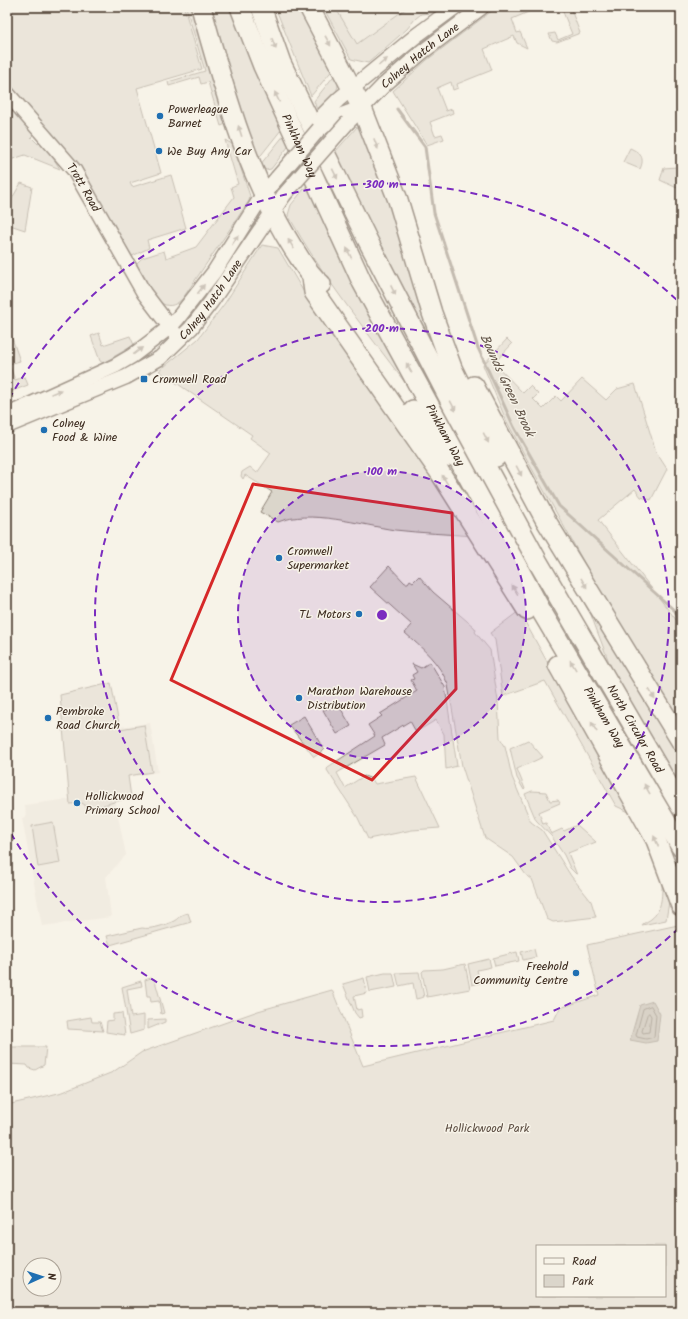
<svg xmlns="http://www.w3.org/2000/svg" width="688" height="1319" font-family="Kalam,sans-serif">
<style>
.built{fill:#e9e4d9}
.green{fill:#dbd6cb;stroke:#8b8074;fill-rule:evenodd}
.water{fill:#b4aca0;stroke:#84786c}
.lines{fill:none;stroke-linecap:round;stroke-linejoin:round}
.shore{stroke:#6b5e52;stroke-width:1}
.stream{stroke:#84786c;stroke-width:3}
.secondary-casing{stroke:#3b2a1e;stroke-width:17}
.highway-casing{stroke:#3b2a1e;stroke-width:22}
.secondary{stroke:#f7f3e8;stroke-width:14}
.highway{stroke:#f7f3e8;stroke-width:19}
.secondary-bridge-casing{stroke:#3b2a1e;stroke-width:17;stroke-linecap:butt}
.secondary-bridge{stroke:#f7f3e8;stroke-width:14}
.oneway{fill:#998e83}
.marked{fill:none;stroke:#d62828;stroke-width:3;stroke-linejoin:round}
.ring{fill:none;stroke:#7b2cbf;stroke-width:2;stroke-dasharray:7 5}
.poi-dot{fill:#1f6fb2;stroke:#f7f3e8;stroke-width:1.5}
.labels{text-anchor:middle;stroke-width:3;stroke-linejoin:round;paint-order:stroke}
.street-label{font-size:12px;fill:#3b2a1e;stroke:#f7f3e8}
.poi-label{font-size:12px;fill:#3b2a1e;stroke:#f7f3e8;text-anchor:start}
.park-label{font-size:12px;fill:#5b4c41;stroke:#f7f3e8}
.water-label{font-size:13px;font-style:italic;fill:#5f5145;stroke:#f7f3e8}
.centre{fill:#7b2cbf;stroke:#f7f3e8;stroke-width:2}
.ring-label{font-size:12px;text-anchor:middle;font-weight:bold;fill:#7b2cbf;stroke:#f7f3e8;stroke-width:3;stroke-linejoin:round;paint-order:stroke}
</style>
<rect width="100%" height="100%" fill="#f7f3e8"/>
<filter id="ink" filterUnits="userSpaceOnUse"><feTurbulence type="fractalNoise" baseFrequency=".025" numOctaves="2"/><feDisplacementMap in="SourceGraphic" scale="8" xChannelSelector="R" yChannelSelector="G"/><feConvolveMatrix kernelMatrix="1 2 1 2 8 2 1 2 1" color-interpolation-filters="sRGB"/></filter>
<g filter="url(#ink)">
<path class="built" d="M 325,7 L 426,7 L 353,57 Z
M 111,683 L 119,727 L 150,723 L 158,772 L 128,777 L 131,797 L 115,802 L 126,855 L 106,877 L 111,917 L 42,926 L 22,818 L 26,817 L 25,805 L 69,799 L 60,695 Z"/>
<path class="green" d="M 7,7 L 184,7 L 202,69 L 137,88 L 161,173 L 130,183 L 132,187 L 171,175 L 186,228 L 147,240 L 149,248 L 130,257 L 71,156 L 7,85 Z
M 186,7 L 194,7 L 226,124 L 221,126 L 208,82 L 201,84 L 199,77 L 169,86 L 168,82 L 205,71 Z
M 207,7 L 231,7 L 281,130 L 258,159 L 248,135 Z
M 275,7 L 302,7 L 334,68 L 311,96 Z
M 323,7 L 335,7 L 357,44 L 408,7 L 441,7 L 433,13 L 421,14 L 415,19 L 407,29 L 368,63 L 351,59 Z
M 497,7 L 540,7 L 512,19 L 517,33 L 520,32 L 527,48 L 517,43 L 514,36 L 484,49 L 492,70 L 457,84 L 458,88 L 453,90 L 451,82 L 437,88 L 446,111 L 452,109 L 453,113 L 430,122 L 435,136 L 442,134 L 444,139 L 427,145 L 393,91 L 427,60 Z
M 561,7 L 570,7 L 580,33 L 557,42 L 552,41 L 549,34 L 555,33 L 558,40 L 572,34 Z
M 337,72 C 343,91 330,99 318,113 L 314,101 Z
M 7,100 L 36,132 L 31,137 L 38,144 L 43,141 L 60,169 L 25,155 L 7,161 Z
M 357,127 L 363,128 L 471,422 L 372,230 L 335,152 Z
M 285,134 L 291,143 L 271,169 L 266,170 L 260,165 Z
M 225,140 L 232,144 L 234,148 L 250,196 L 249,201 L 183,298 C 166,317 151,296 146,280 C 144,274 138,270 137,263 L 142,258 L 164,251 L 166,258 L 196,247 L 234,197 L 231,187 L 238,184 Z
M 630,148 C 641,153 645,158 640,169 L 623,162 Z
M 677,167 L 681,169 L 681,178 L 677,188 L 660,180 L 664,168 Z
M 21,183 L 32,187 L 25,230 L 7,224 L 7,207 Z
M 308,184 L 361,298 L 406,384 C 365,329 321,275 288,215 L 291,205 Z
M 262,245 L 278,248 L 316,313 L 343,346 L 474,536 C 448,534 421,533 395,530 C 362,525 309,509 278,522 L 260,512 L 272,492 L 245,475 L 243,479 L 241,476 L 242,472 L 250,467 L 257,473 L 271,453 L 250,438 L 252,435 L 159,371 L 198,339 L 225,303 Z
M 7,324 L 20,361 L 9,364 L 15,380 L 25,377 L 28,385 L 7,393 Z
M 99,333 L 103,345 L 130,336 L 134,345 L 103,363 L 100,361 L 91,336 Z
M 507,339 L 512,344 L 494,363 L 523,393 L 530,386 L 538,394 L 533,399 L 543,409 L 556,396 L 561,401 L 582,379 L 606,400 L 617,389 L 635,384 L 656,452 L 667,469 L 651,500 L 641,497 L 635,489 L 598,520 L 681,626 L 681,733 L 607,604 L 531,467 L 506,420 L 483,365 Z
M 533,514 L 681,757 L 681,790 L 612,670 L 591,615 Z
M 389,566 L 405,583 L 408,583 L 410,580 L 413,582 L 419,576 L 433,592 L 474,627 L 476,630 L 475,632 L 490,650 L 498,701 L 500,738 L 505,746 L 512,777 L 531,822 L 542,830 L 571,876 L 591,901 L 596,917 L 553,922 L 547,919 L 532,879 L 526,875 L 513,857 L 485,838 L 462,766 L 448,685 C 440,663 422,648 405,633 L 412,625 L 370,587 Z
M 519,611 L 631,813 L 616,806 L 545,681 L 503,696 L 495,640 L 490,633 Z
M 430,662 L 445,687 L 457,766 L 446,769 L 444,734 L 436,720 L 416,732 L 410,721 L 382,738 L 385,745 L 337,773 L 345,788 L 364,776 L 372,779 L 375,784 L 416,777 L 440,828 L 412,830 L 368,839 L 358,818 L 327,770 L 328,767 L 375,736 L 368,725 L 382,716 L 380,714 L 417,691 L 411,680 L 414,679 L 412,675 L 417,672 L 412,664 L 421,668 Z
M 111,683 L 120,729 L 144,725 L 152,772 L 128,776 L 131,797 L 87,810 L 85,805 L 82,803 L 70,804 L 60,695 Z
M 338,704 L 351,726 L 337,734 L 323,710 Z
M 304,716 L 324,750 L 314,757 L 289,725 Z
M 528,740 L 543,757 L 517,769 L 525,789 L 524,790 L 517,778 L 510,748 Z
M 532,791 L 546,792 L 550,801 L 558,800 L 560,803 L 539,812 L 543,824 L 546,823 L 551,834 L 562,829 L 564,831 L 577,825 L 596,842 L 568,853 L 577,875 L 570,868 L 564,855 L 552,837 L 536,820 L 525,794 Z
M 53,822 L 60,863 L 38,867 L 32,826 Z
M 657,823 L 681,865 L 681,890 Z
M 662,880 L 670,896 L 666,920 L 642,925 C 643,923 647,922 651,919 C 663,910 662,893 662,880 Z
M 188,913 L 191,922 L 110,945 L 107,936 L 142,928 C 150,930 166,925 174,921 C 181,917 178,915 188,913 Z
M 678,925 L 681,937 L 681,1312 L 7,1312 L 7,1105 L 63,1092 L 113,1072 L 142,1052 L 258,1011 L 332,990 L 363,1066 L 554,1020 L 560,1008 L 599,995 L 587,945 ZM 537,1246 L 665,1246 L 665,1296 L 537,1296 ZM 30,1265 L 54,1265 L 54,1289 L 30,1289 Z
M 534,949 L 536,957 L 523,960 L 521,952 Z
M 517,952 L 519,961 L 495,966 L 493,958 Z
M 489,959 L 491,967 L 477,970 L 480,983 L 472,985 L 468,964 Z
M 465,964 L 470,989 L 427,997 L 422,972 L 424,970 L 443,969 Z
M 419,972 L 424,997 L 416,999 L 413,983 L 399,986 L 396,973 Z
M 385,973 L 393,973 L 396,987 L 370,992 L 367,977 Z
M 151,978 L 155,981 L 164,1013 L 161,1014 L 159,1001 L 151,1002 L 150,996 L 147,996 L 145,980 Z
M 364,978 L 367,993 L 354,996 L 357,1010 L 361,1009 L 362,1017 L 359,1018 L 355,1013 L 343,984 Z
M 141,981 L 142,986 L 127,989 L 131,1017 L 144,1015 L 144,1030 L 130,1034 L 122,987 Z
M 122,1013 L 125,1035 L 106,1032 L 107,1021 L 113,1020 L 113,1014 Z
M 91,1017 L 92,1022 L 100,1022 L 103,1031 L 68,1029 L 67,1021 Z
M 165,1019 L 165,1022 L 148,1029 L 148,1020 Z
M 7,1047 L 46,1047 L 44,1065 L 35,1070 L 29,1068 L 27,1065 L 8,1064 Z"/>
<path class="water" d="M 653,1001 L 660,1014 L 657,1041 L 646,1043 L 630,1040 L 640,1005 Z"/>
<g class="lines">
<path class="shore" d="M 651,1006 L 656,1015 L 654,1037 L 646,1039 L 637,1037 L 636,1035 L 643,1009 Z
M 649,1013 L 651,1016 L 649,1032 L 643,1033 L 642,1031 L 647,1015 Z"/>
<path class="stream" d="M 397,109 L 425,147 L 434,213 L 478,348 L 514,427 L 559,506 L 675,611 L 681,622"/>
<g class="secondary-casing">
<g id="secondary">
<path id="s1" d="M 7,93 L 74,170 L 144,293 L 176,335"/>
<path id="s2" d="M 348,122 L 384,85 L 421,53 L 482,7"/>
<path d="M 319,129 L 324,114 L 339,99 L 417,35 L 455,7"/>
<path d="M 319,129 L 330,123 L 336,117 L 358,109"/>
<path d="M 7,415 L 115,366 L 132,356 L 170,327 L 178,318 L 214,272 L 264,193 L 277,178"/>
<path id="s3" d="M 7,426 L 126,377 L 160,358 L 191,328 L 211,302 L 284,195"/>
</g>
</g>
<g class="highway-casing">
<g id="highway">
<path d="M 201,7 C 224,89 247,175 293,248 C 302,261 308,274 321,284"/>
<path id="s4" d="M 240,7 L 263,66 L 362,282 L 543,614 L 681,847"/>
<path id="s5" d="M 261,7 L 281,63 L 367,239 L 453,406 L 538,562 L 681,807"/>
<path d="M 309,7 L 362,108 L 398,200 L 432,313 L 452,368 L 496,457"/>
<path d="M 312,277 L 314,292 L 441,474 L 527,610"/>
<path d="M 474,386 L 545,519 L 681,741"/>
<path d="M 413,410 L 446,457"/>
<path d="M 558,665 L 656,840 L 681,906"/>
</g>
</g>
<use href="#secondary" class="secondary"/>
<use href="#highway" class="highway"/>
<g class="secondary-bridge-casing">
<path id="secondary-bridge" d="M 277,178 L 319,129
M 284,195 L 348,122"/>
</g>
<use href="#secondary-bridge" class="secondary-bridge"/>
</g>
<defs><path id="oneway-solid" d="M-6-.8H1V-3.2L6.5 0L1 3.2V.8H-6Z"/></defs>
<g class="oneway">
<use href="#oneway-solid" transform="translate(328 41) rotate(61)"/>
<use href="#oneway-solid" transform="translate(274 44) rotate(70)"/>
<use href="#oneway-solid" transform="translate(383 62) rotate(-39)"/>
<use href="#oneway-solid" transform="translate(277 97) rotate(-115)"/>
<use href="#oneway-solid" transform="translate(240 131) rotate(-108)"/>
<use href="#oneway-solid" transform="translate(376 144) rotate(69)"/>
<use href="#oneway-solid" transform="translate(335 174) rotate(64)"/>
<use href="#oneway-solid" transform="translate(235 240) rotate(-57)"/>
<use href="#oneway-solid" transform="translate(291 244) rotate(-122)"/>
<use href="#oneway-solid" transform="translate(349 253) rotate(-115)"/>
<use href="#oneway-solid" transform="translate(201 289) rotate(-53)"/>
<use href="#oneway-solid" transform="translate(393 290) rotate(63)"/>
<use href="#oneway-solid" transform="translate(138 351) rotate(-37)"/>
<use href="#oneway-solid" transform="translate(409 368) rotate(-119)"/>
<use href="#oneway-solid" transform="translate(56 392) rotate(-23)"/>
<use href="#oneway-solid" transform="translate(453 406) rotate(62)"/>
<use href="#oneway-solid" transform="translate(486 438) rotate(63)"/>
<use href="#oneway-solid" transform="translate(519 471) rotate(62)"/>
<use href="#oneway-solid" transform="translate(445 480) rotate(-122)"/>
<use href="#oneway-solid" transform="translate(584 583) rotate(59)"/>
<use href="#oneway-solid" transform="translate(515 590) rotate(-122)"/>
<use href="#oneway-solid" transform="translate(573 665) rotate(-121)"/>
<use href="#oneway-solid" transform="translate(652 694) rotate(58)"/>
<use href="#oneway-solid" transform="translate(594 727) rotate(-120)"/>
<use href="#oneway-solid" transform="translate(647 789) rotate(-120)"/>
<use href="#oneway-solid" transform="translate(656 841) rotate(-114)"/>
</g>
</g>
<path d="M0 0H688V1319H0ZM 253,484 L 452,513 L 456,689 L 372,780 L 171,680 Z" fill="#f7f3e8" fill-opacity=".55" fill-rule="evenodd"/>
<path class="marked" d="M 253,484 L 452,513 L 456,689 L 372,780 L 171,680 Z"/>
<circle cx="382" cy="615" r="144" fill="#7b2cbf" fill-opacity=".12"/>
<g class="ring">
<circle cx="382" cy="615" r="144"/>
<circle cx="382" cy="615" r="287"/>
<path d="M679 928A431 431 0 0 1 9 830M9 399A431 431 0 0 1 679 302"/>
</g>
<g class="poi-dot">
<circle cx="160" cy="116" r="4"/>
<circle cx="159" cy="151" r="4"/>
<rect x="140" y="375" width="8" height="8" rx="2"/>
<circle cx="44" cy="430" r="4"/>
<circle cx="279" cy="558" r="4"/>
<circle cx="359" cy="614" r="4"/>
<circle cx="299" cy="698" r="4"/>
<circle cx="48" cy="718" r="4"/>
<circle cx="77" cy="803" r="4"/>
<circle cx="576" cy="973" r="4"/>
</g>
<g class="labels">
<g class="street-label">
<text dy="4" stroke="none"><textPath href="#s2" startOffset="98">Colney Hatch Lane</textPath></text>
<text dy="4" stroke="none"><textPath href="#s4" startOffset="151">Pinkham Way</textPath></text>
<text dy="4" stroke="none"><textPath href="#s1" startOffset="122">Trott Road</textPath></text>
<text dy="4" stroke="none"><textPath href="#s3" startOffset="245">Colney Hatch Lane</textPath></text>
<text dy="4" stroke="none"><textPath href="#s4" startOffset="475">Pinkham Way</textPath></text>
<text dy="4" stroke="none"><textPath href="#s4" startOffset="799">Pinkham Way</textPath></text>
<text dy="4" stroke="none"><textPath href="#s5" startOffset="814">North Circular Road</textPath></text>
</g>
<g class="poi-label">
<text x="168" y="113">Powerleague<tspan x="168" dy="14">Barnet</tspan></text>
<text x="167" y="155">We Buy Any Car</text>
<text x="152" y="383">Cromwell Road</text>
<text x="52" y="427">Colney<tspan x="52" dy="14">Food &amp; Wine</tspan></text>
<text x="287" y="555">Cromwell<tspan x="287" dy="14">Supermarket</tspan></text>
<text x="351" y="618" text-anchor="end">TL Motors</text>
<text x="307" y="695">Marathon Warehouse<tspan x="307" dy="14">Distribution</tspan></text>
<text x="56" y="715">Pembroke<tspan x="56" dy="14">Road Church</tspan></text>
<text x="85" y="800">Hollickwood<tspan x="85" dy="14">Primary School</tspan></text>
<text x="568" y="970" text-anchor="end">Freehold<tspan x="568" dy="14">Community Centre</tspan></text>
</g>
<g class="park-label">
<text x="487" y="1132">Hollickwood Park</text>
</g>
<g class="water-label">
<text transform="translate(508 385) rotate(65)" y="5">Bounds Green Brook</text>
</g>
</g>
<circle cx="382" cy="615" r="6" class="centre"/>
<g class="ring-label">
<text x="382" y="188">300 m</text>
<text x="382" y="332">200 m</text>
<text x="382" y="475">100 m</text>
</g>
<rect width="688" height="1319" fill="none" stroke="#f7f3e8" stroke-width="24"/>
<rect x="12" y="12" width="664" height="1295" fill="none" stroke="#3b2a1e" stroke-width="1.5" filter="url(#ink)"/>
<rect x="536" y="1245" width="130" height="52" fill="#f7f3e8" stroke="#aca397"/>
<rect x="544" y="1258" width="20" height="6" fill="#f7f3e8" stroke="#aca397"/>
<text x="572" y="1265" font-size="12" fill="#3b2a1e">Road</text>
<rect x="544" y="1275" width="20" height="12" fill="#dbd6cb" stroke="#aca397"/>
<text x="572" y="1285" font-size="12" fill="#3b2a1e">Park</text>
<g transform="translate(42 1277) rotate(87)"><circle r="19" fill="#f7f3e8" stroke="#aca397"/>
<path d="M0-3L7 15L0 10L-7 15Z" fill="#1f6fb2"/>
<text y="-6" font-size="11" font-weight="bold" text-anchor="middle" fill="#3b2a1e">N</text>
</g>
</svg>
